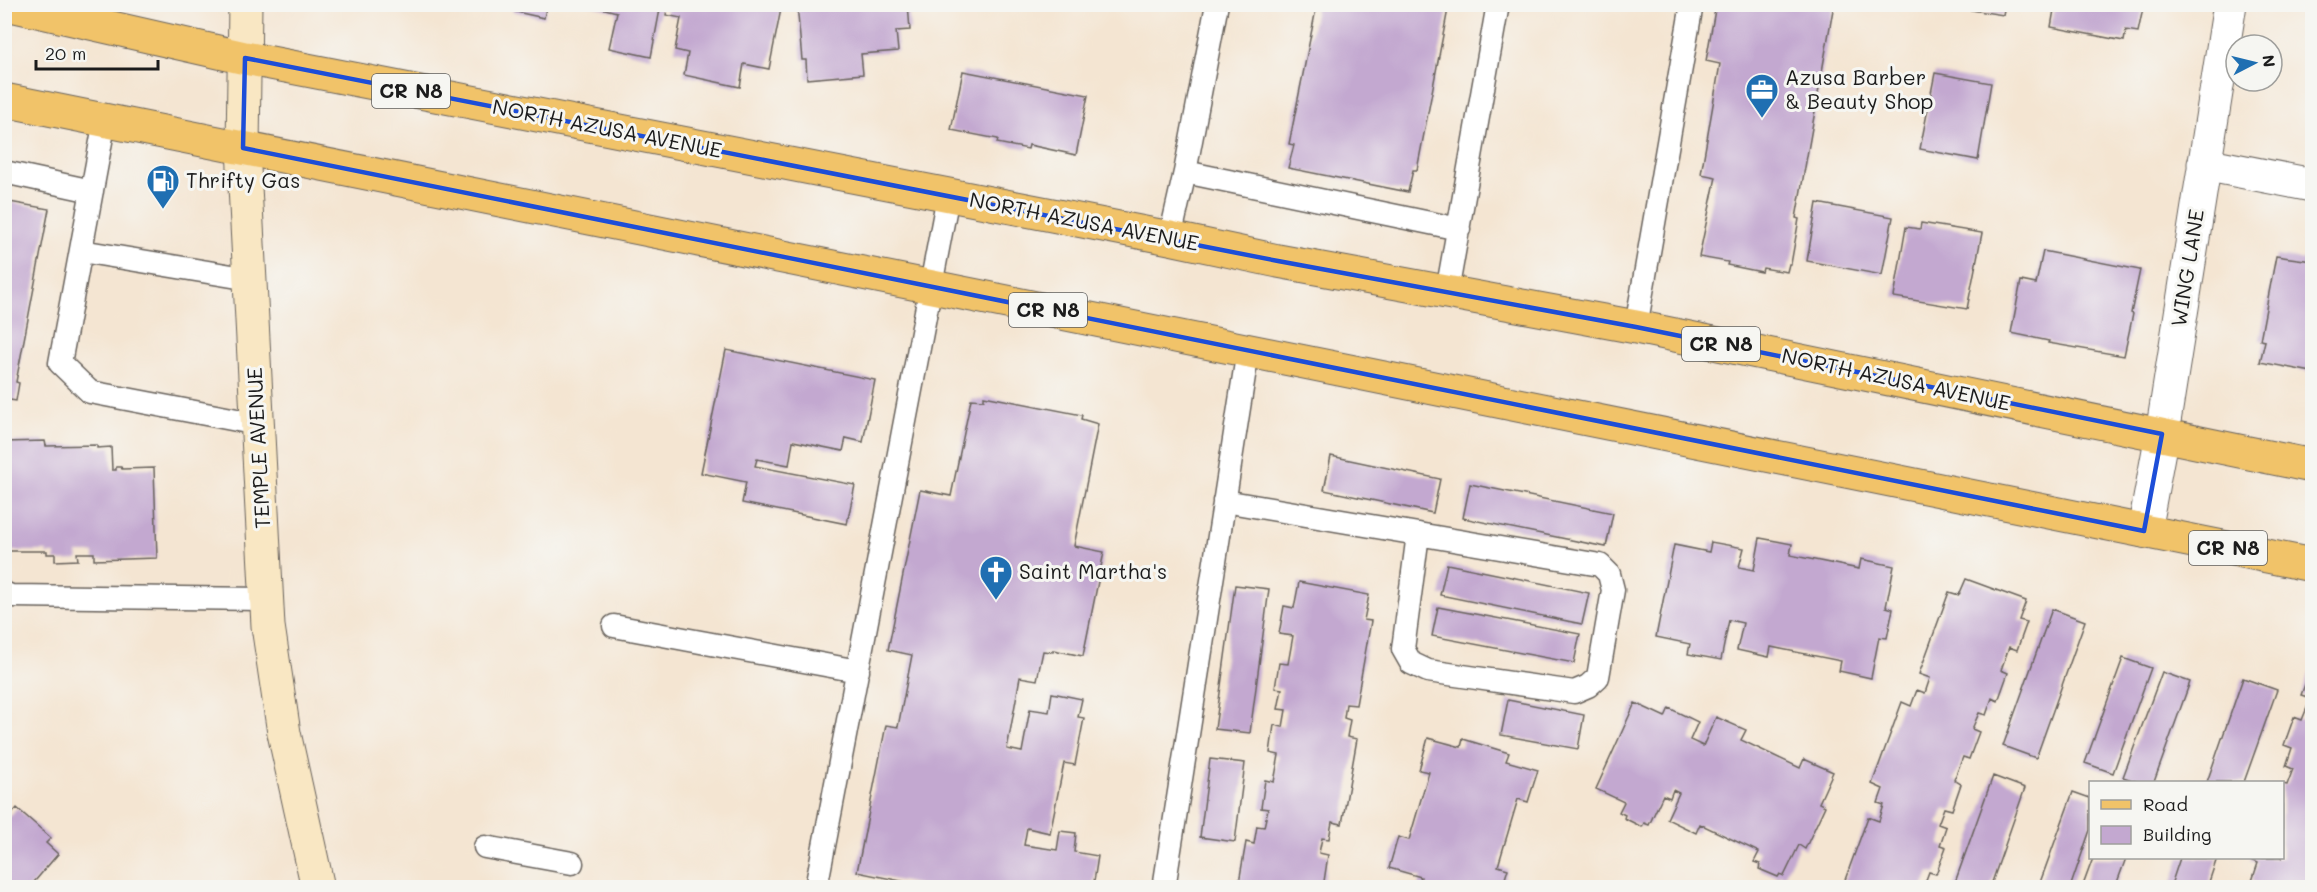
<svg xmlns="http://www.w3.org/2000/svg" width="2317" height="892" font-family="Mali,sans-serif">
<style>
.building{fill:#c3a8d0}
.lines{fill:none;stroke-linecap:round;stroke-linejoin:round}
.lane-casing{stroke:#68625c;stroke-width:25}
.street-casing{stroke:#68625c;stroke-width:35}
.secondary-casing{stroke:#68625c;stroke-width:35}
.primary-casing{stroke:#68625c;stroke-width:35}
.lane{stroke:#fff;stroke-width:22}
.street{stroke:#fff;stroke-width:33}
.secondary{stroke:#f9e7c3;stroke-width:33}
.primary{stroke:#f1c369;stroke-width:33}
.marked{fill:none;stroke:#1d4ed8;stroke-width:4.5;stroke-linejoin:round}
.labels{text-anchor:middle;stroke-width:6;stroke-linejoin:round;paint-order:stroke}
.shield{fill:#f6f6f2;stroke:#5d5d5c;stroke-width:1.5}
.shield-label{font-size:20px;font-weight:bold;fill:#1c1c1c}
.poi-label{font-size:21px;fill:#1c1c1c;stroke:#f6f6f2;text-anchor:start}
.street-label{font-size:21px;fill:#1c1c1c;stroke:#f6f6f2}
</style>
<rect width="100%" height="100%" fill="#f6f6f2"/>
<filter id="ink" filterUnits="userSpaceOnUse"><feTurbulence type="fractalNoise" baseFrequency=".0167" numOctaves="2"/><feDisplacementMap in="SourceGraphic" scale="12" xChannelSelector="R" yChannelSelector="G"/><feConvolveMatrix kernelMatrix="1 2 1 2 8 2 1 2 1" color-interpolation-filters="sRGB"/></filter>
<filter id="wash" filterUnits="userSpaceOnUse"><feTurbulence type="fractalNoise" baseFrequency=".008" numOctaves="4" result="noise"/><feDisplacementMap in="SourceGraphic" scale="24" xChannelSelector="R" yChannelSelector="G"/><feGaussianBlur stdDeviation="1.35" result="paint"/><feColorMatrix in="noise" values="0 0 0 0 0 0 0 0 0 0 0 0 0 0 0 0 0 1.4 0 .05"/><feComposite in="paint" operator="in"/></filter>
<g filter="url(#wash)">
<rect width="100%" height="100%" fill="#f4e5d2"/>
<g id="blocks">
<path class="building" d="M 513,4 L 547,4 L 544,18 L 512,11 Z
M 585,4 L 661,4 L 651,57 L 609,48 L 617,12 Z
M 668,4 L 782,4 L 769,69 L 744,64 L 740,87 L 684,75 L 688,53 L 675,50 L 681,18 L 666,15 Z
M 797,4 L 908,4 L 910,30 L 896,31 L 898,51 L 861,54 L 863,74 L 807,79 L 806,60 L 802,60 Z
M 1317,4 L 1449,4 L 1417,170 L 1413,170 L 1408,192 L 1288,168 L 1294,145 L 1289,144 Z
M 1716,4 L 1834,4 L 1796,218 L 1799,219 L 1791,264 L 1789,264 L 1787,272 L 1763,268 L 1762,272 L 1727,265 L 1728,262 L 1699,257 L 1716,177 L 1701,174 L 1720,64 L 1706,61 Z
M 1953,4 L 2005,4 L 2003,15 L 1953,7 Z
M 2055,4 L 2144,4 L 2138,32 L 2126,30 L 2124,41 L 2051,27 Z
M 963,71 L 1088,95 L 1076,155 L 1029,145 L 1028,149 L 997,143 L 998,139 L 951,130 Z
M 1935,73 L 1991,83 L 1978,160 L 1920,149 Z
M 4,201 L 49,209 L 16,382 L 19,383 L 16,401 L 4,399 Z
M 1817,203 L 1893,217 L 1882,275 L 1807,261 Z
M 1921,223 L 1982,233 L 1967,309 L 1894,297 L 1906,227 L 1920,229 Z
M 2043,251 L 2140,270 L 2131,313 L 2133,314 L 2124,356 L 2048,343 L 2049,341 L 2011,333 L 2021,281 L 2036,284 Z
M 2276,256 L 2312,261 L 2312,372 L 2260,362 L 2265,341 L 2260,340 Z
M 726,350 L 875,380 L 863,442 L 846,438 L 843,451 L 793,441 L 789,465 L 757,459 L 755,466 L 855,485 L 847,524 L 742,503 L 746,482 L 701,473 Z
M 984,396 L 1082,415 L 1081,419 L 1098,424 L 1074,546 L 1104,552 L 1083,656 L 1053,650 L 1053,652 L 1043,651 L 1037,680 L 1020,677 L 1007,749 L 1022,752 L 1030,709 L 1049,712 L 1052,693 L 1082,699 L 1078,717 L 1084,718 L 1075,765 L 1064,763 L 1050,833 L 1027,828 L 1024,845 L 1057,850 L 1060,831 L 1076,833 L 1074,852 L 1098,856 L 1093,888 L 935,888 L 857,872 L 886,725 L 898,727 L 912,655 L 888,650 L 920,490 L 951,496 L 971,399 L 984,400 Z
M 45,441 L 46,446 L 97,445 L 97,448 L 111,447 L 112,470 L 116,470 L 116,467 L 121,467 L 122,469 L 154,468 L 157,558 L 94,560 L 94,553 L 77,553 L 78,560 L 55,561 L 55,554 L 47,554 L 47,551 L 8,551 L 7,506 L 4,506 L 4,442 Z
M 1331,456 L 1440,479 L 1433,513 L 1324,490 Z
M 1470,484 L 1613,513 L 1606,547 L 1463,518 Z
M 1760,538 L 1792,544 L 1790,555 L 1859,569 L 1861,559 L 1894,566 L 1886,607 L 1893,609 L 1887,638 L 1879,637 L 1871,678 L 1839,671 L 1841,661 L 1771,647 L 1769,657 L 1737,650 L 1743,623 L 1729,620 L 1721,660 L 1688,654 L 1690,644 L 1656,637 L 1674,545 L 1709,552 L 1711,542 L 1744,548 L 1739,567 L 1754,570 Z
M 1447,564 L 1589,593 L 1582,624 L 1440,595 Z
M 1966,579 L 2026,601 L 2019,620 L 2027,622 L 2017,650 L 2009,647 L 2001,670 L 2008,673 L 1998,701 L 1992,698 L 1986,715 L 1979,713 L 1972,729 L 1979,732 L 1969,759 L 1963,757 L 1954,780 L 1961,784 L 1952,810 L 1944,808 L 1938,824 L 1946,827 L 1940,845 L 1946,847 L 1936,874 L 1929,872 L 1923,888 L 1842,888 L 1868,817 L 1879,821 L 1884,805 L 1878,803 L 1883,789 L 1872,784 L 1902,702 L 1911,706 L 1917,690 L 1925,693 L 1930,678 L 1919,674 L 1949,592 L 1959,595 Z
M 1299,582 L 1369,595 L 1364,620 L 1371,621 L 1356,705 L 1346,704 L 1344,718 L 1350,720 L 1347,737 L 1357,739 L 1342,824 L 1332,822 L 1329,839 L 1322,838 L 1319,853 L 1328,855 L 1323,888 L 1238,888 L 1246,842 L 1254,844 L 1257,826 L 1264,827 L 1268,809 L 1261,808 L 1265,780 L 1274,782 L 1279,755 L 1270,753 L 1274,725 L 1283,727 L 1286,710 L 1278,709 L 1282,689 L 1275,688 L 1279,663 L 1288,664 L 1293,636 L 1279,634 L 1284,606 L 1294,608 Z
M 1235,585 L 1269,589 L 1250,733 L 1215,729 Z
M 1438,607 L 1580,634 L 1574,663 L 1432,636 Z
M 2052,609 L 2085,621 L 2036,758 L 2003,746 Z
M 2123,658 L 2151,668 L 2113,773 L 2085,763 Z
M 2312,666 L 2312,888 L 2270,888 L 2252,881 L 2258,863 L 2250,860 L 2251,858 L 2282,858 L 2282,784 L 2287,785 L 2293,769 L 2286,766 L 2292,748 L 2284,745 L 2294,717 L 2302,720 L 2311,698 L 2301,695 Z
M 2162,672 L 2190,682 L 2154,782 L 2138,782 L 2123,777 Z
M 2243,678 L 2277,690 L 2244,782 L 2207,782 Z
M 1508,700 L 1584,715 L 1578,749 L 1501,735 Z
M 1635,703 L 1665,717 L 1669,708 L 1698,722 L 1690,740 L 1703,746 L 1716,717 L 1746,730 L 1741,740 L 1800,768 L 1804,759 L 1833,772 L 1819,803 L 1825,806 L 1805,849 L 1799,845 L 1784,876 L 1780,874 L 1778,877 L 1759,869 L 1760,864 L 1754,862 L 1759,852 L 1700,824 L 1696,833 L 1667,819 L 1679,793 L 1673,790 L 1670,798 L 1663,795 L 1649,825 L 1644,823 L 1642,827 L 1624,818 L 1625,815 L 1619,812 L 1624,802 L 1596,789 Z
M 1428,738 L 1461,747 L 1463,739 L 1509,753 L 1506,761 L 1538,770 L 1528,802 L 1518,799 L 1498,866 L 1508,869 L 1502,888 L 1424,888 L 1418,886 L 1421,877 L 1389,868 L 1398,837 L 1409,840 L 1429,772 L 1419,770 Z
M 1210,759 L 1245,763 L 1235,842 L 1200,837 Z
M 1993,776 L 2025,788 L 1990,888 L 1953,888 Z
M 2073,792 L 2090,798 L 2090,830 L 2070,888 L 2038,888 Z
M 17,808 L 51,838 L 46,843 L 58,854 L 29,888 L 4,888 L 4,823 Z
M 2093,858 L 2126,858 L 2115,888 L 2082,888 Z
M 2180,858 L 2217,858 L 2207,888 L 2170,888 Z"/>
</g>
</g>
<g filter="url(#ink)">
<use href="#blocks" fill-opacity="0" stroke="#68625c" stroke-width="1.5"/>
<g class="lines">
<g class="lane-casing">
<path id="lane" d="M 105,120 L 60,363 L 90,392 L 258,424
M 4,172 L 92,191
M 1185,172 L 1217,4
M 1170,238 L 1185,172 L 1459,229
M 81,251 L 250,279
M 1447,292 L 1498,4
M 1636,327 L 1692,4
M 1224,501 L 1600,565 L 1609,574 L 1613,590 L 1598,677 L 1588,686 L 1574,692 L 1428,671 L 1411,663 L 1403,649 L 1418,534
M 4,593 L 11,596 L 266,599
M 614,626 L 858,671
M 485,847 L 572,863
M 816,888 L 948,196
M 1164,888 L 1248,350"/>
</g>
<g class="street-casing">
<path id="street" d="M 2204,164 L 2312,185
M 2144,531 L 2162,434 L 2230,4"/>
</g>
<g class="secondary-casing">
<path id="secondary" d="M 245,4 L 243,148 L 268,626 L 284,733 L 318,888"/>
</g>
<g class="primary-casing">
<path id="primary" d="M 6,4 L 245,58 L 1170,238 L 1278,261 L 1636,327 L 2312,466
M 4,100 L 2312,565"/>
</g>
<use href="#lane" class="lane"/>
<use href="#street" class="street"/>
<use href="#secondary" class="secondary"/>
<use href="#primary" class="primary"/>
</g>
</g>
<path class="marked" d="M 245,58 L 1278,261 L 1636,327 L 2162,434 L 2144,531 L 243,148 Z"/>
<defs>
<g id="office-pin" transform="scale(1.725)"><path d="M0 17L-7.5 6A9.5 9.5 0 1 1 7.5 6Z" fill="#1f6fb2" stroke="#f6f6f2"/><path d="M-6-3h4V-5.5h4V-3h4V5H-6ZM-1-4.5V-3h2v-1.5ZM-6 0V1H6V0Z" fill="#fff"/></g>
<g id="fuel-pin" transform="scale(1.725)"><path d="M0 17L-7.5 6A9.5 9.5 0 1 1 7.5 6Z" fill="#1f6fb2" stroke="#f6f6f2"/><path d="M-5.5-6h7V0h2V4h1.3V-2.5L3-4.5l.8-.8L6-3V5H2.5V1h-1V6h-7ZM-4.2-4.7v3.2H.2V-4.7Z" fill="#fff"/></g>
<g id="church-pin" transform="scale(1.725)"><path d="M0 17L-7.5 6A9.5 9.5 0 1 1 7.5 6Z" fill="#1f6fb2" stroke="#f6f6f2"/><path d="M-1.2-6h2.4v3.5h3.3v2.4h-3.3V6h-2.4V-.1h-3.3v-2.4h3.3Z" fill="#fff"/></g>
</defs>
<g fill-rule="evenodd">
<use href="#office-pin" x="1762" y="90"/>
<use href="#fuel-pin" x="163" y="181"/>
<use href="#church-pin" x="996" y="572"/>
</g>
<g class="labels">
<g class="shield">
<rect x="372" y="74" width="78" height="34" rx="4.5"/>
<rect x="1009" y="293" width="78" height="34" rx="4.5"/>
<rect x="1682" y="327" width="78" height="34" rx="4.5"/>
<rect x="2189" y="531" width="78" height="34" rx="4.5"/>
</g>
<g class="shield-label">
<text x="411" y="98">CR N8</text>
<text x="1048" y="317">CR N8</text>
<text x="1721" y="351">CR N8</text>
<text x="2228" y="555">CR N8</text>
</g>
<g class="poi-label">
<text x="1785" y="85">Azusa Barber<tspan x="1785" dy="24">&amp; Beauty Shop</tspan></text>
<text x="186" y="188">Thrifty Gas</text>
<text x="1019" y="579">Saint Martha's</text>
</g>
<g class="street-label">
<text transform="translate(607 129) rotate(11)" y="7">NORTH AZUSA AVENUE</text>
<text transform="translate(1084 222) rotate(11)" y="7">NORTH AZUSA AVENUE</text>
<text transform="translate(2188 268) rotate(-81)" y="7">WING LANE</text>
<text transform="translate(1896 380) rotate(12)" y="7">NORTH AZUSA AVENUE</text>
<text transform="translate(259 448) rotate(-93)" y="7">TEMPLE AVENUE</text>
</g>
</g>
<rect width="2317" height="892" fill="none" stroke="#f6f6f2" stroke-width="24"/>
<rect x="2089" y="781" width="195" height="78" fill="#f6f6f2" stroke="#9f9f9c" stroke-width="1.5"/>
<rect x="2101" y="800" width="30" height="9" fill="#f1c369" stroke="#9f9f9c" stroke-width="1.5"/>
<text x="2143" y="811" font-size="18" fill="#1c1c1c">Road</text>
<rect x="2101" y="826" width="30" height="18" fill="#c3a8d0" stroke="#9f9f9c" stroke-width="1.5"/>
<text x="2143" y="841" font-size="18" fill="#1c1c1c">Building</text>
<g transform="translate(2254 63) rotate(83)"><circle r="28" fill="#f6f6f2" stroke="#9f9f9c" stroke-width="1.5"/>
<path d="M0-4.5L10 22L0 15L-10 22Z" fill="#1f6fb2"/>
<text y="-9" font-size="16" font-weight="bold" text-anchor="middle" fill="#1c1c1c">N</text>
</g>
<path d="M36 60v9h122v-9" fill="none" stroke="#1c1c1c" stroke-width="3"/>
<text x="45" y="60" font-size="18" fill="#1c1c1c" stroke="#f6f6f2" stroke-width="4.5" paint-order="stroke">20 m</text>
</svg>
